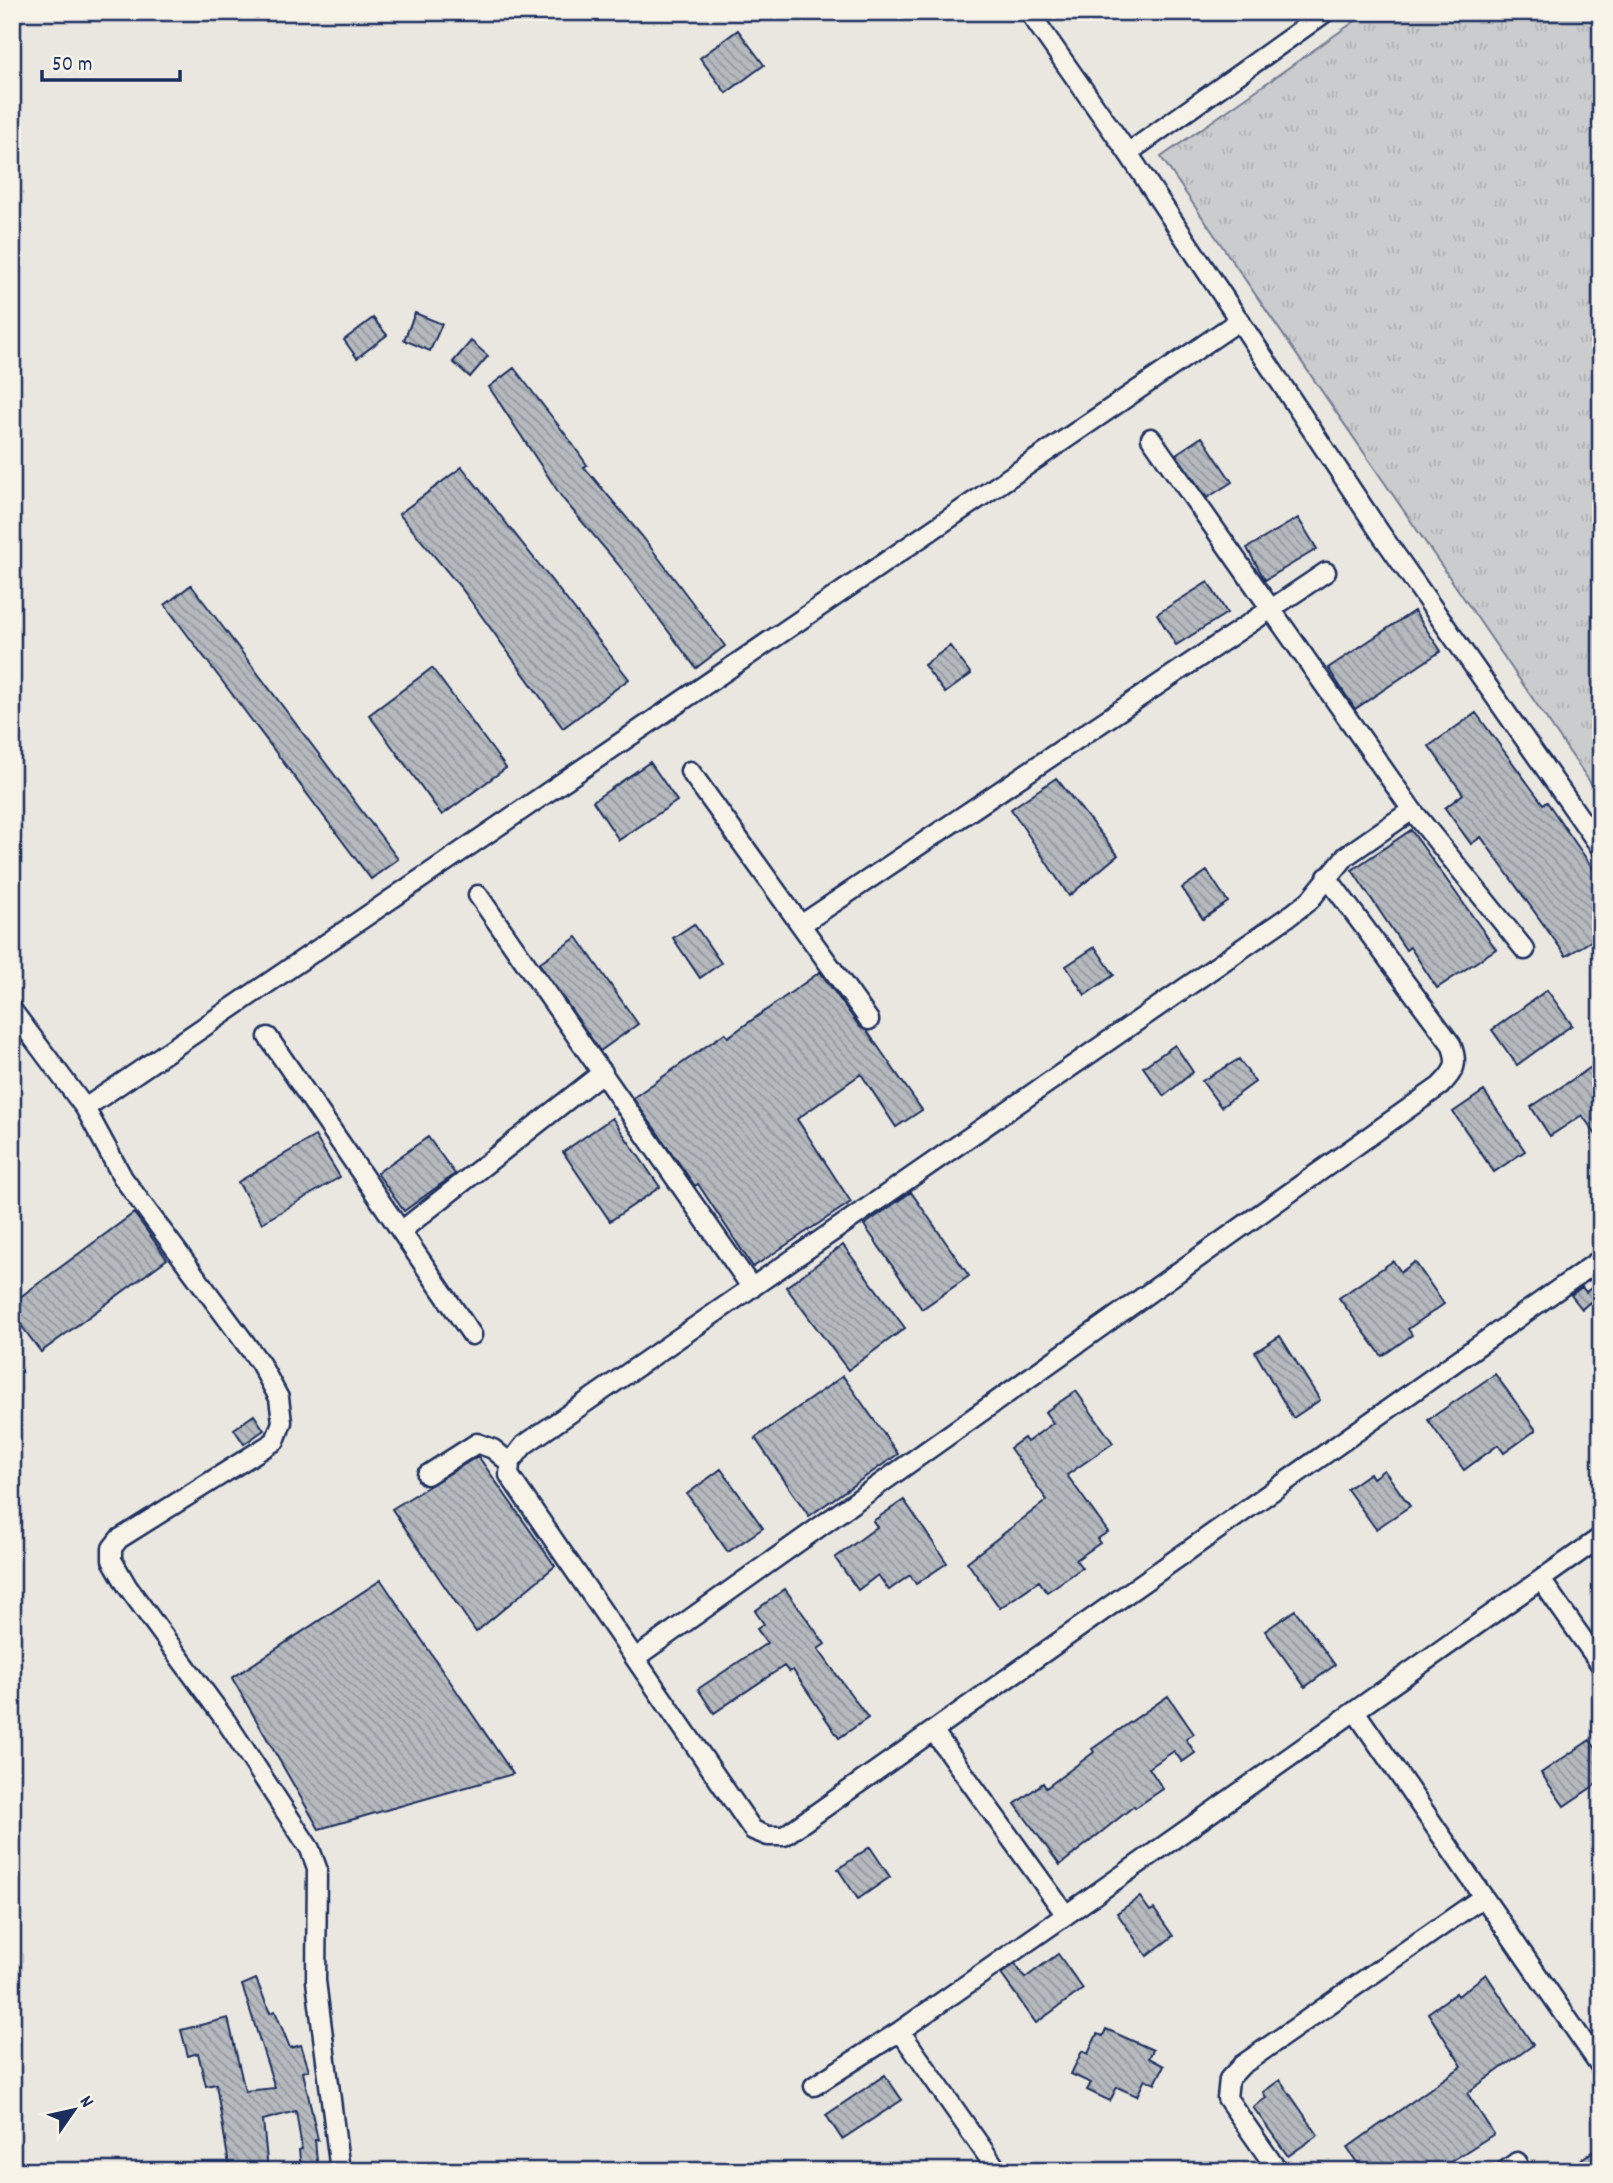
<svg xmlns="http://www.w3.org/2000/svg" width="1613" height="2183" font-family="Dekko,sans-serif">
<style>
.grass{fill:url(#grass-tufts);stroke:#737e96;stroke-width:2}
.building{fill:url(#building-back-hatch);stroke:#1b2f5e;stroke-width:2}
.lines{fill:none;stroke-linecap:round;stroke-linejoin:round}
.street-casing{stroke:#1b2f5e;stroke-width:23}
.street{stroke:#f7f3e8;stroke-width:18}
</style>
<defs>
<pattern id="grass-tufts" width="24" height="20" patternUnits="userSpaceOnUse" patternTransform="scale(1.75)"><rect width="24" height="20" fill="#cbcccd"/><path d="M3 7l-1-3M5 7V3M7 7l1-3M15 17l-1-3M17 17v-4M19 17l1-3" fill="none" stroke="#aeb0b2"/></pattern>
<pattern id="building-back-hatch" width="6" height="6" patternUnits="userSpaceOnUse" patternTransform="scale(1.75)"><rect width="6" height="6" fill="#b6babf"/><path d="M-1 5l2 2M0 0l6 6M5-1l2 2" fill="none" stroke="#93989e"/></pattern>
</defs>
<rect width="100%" height="100%" fill="#eae7e0"/>
<filter id="ink" filterUnits="userSpaceOnUse"><feTurbulence type="fractalNoise" baseFrequency=".0143" numOctaves="2"/><feDisplacementMap in="SourceGraphic" scale="14" xChannelSelector="R" yChannelSelector="G"/><feConvolveMatrix kernelMatrix="1 2 1 2 8 2 1 2 1" color-interpolation-filters="sRGB"/></filter>
<g filter="url(#ink)">
<path class="grass" d="M 1368,12 L 1601,12 L 1601,798 L 1161,157 Z"/>
<path class="building" d="M 738,30 L 764,65 L 726,93 L 700,58 Z
M 415,313 L 442,324 L 430,351 L 404,340 Z
M 373,318 L 387,335 L 357,358 L 344,340 Z
M 471,341 L 488,356 L 470,377 L 453,362 Z
M 514,368 L 569,439 L 587,465 L 584,467 L 642,536 L 725,646 L 696,668 L 618,564 L 563,499 L 489,387 Z
M 1202,437 L 1232,482 L 1207,498 L 1176,454 Z
M 462,467 L 629,679 L 563,728 L 462,589 L 399,514 Z
M 1298,518 L 1317,549 L 1265,580 L 1247,548 Z
M 1208,582 L 1227,613 L 1176,645 L 1157,614 Z
M 191,585 L 398,859 L 371,879 L 165,605 Z
M 1414,611 L 1441,651 L 1355,709 L 1328,668 Z
M 950,646 L 971,674 L 945,693 L 924,665 Z
M 432,668 L 506,768 L 442,815 L 369,715 Z
M 1476,713 L 1543,804 L 1547,802 L 1601,880 L 1601,935 L 1566,956 L 1481,837 L 1471,844 L 1445,808 L 1463,794 L 1429,746 Z
M 650,762 L 677,801 L 619,840 L 593,801 Z
M 1056,778 L 1118,855 L 1069,896 L 1011,809 Z
M 1411,830 L 1496,949 L 1437,988 L 1410,947 L 1406,950 L 1352,870 Z
M 1207,871 L 1228,902 L 1203,919 L 1182,888 Z
M 694,924 L 721,963 L 700,978 L 673,938 Z
M 577,937 L 638,1024 L 600,1051 L 539,963 Z
M 1095,947 L 1114,975 L 1085,995 L 1066,966 Z
M 820,972 L 860,1027 L 867,1031 L 922,1110 L 896,1127 L 861,1074 L 797,1119 L 851,1202 L 753,1267 L 698,1184 L 695,1186 L 633,1098 L 725,1033 L 728,1037 Z
M 1547,990 L 1572,1025 L 1517,1065 L 1492,1030 Z
M 1175,1045 L 1193,1072 L 1164,1096 L 1143,1067 Z
M 1239,1059 L 1255,1082 L 1221,1107 L 1202,1081 Z
M 1593,1066 L 1601,1079 L 1601,1142 L 1582,1115 L 1550,1136 L 1531,1107 Z
M 1484,1091 L 1525,1151 L 1494,1172 L 1453,1112 Z
M 612,1118 L 660,1187 L 610,1221 L 563,1152 Z
M 315,1136 L 340,1177 L 262,1223 L 238,1182 Z
M 428,1137 L 455,1174 L 404,1211 L 377,1173 Z
M 911,1192 L 969,1276 L 922,1309 L 864,1225 Z
M 134,1213 L 167,1259 L 41,1352 L 12,1313 L 12,1303 Z
M 843,1245 L 905,1328 L 848,1370 L 786,1287 Z
M 1393,1261 L 1401,1272 L 1415,1262 L 1444,1304 L 1408,1329 L 1412,1335 L 1382,1356 L 1339,1298 Z
M 1601,1280 L 1601,1317 L 1590,1302 L 1582,1309 L 1571,1295 L 1582,1287 L 1586,1292 Z
M 1280,1336 L 1320,1400 L 1293,1418 L 1255,1352 Z
M 1495,1374 L 1536,1430 L 1504,1453 L 1498,1445 L 1464,1470 L 1428,1420 Z
M 843,1376 L 898,1454 L 809,1516 L 755,1438 Z
M 1076,1391 L 1113,1443 L 1067,1475 L 1108,1532 L 1097,1539 L 1100,1543 L 1076,1560 L 1082,1568 L 1047,1592 L 1039,1581 L 1000,1608 L 967,1562 L 1047,1500 L 1010,1448 L 1024,1438 L 1027,1442 L 1053,1423 L 1045,1412 Z
M 254,1415 L 264,1430 L 244,1444 L 234,1429 Z
M 478,1456 L 555,1566 L 476,1632 L 392,1509 Z
M 721,1469 L 763,1528 L 728,1552 L 687,1494 Z
M 1384,1470 L 1410,1506 L 1376,1529 L 1347,1489 L 1370,1473 L 1373,1478 Z
M 904,1500 L 947,1563 L 916,1584 L 910,1575 L 889,1590 L 878,1575 L 858,1590 L 835,1558 L 877,1527 L 873,1521 Z
M 381,1580 L 513,1774 L 319,1829 L 232,1678 Z
M 785,1589 L 825,1644 L 818,1649 L 868,1718 L 839,1738 L 793,1670 L 789,1672 L 784,1666 L 714,1713 L 698,1689 L 767,1643 L 757,1629 L 764,1624 L 755,1611 Z
M 1295,1610 L 1335,1665 L 1305,1687 L 1265,1631 Z
M 1168,1696 L 1194,1734 L 1186,1739 L 1195,1753 L 1182,1762 L 1174,1751 L 1149,1768 L 1163,1789 L 1135,1808 L 1134,1806 L 1060,1865 L 1015,1804 L 1043,1783 L 1046,1788 L 1094,1752 L 1092,1749 Z
M 1590,1740 L 1601,1756 L 1601,1781 L 1564,1806 L 1541,1773 Z
M 870,1847 L 890,1877 L 858,1899 L 838,1869 Z
M 1140,1897 L 1150,1911 L 1154,1909 L 1173,1936 L 1147,1956 L 1117,1913 Z
M 1058,1954 L 1083,1989 L 1036,2023 L 1001,1974 L 1015,1964 L 1025,1978 Z
M 1486,1974 L 1533,2045 L 1467,2093 L 1494,2134 L 1436,2171 L 1363,2171 L 1347,2148 L 1462,2066 L 1428,2013 L 1456,1993 L 1458,1996 Z
M 256,1979 L 270,2013 L 275,2011 L 290,2048 L 301,2045 L 309,2070 L 303,2072 L 318,2140 L 315,2140 L 318,2171 L 301,2168 L 299,2150 L 302,2149 L 296,2111 L 263,2120 L 268,2171 L 230,2171 L 216,2084 L 206,2086 L 198,2053 L 188,2056 L 181,2030 L 228,2018 L 245,2091 L 275,2088 L 242,1985 Z
M 1106,2029 L 1153,2050 L 1149,2058 L 1164,2066 L 1155,2084 L 1145,2079 L 1137,2096 L 1117,2087 L 1110,2101 L 1087,2090 L 1091,2083 L 1071,2074 L 1082,2051 L 1088,2054 L 1097,2034 L 1103,2036 Z
M 885,2075 L 902,2100 L 842,2139 L 826,2115 Z
M 1280,2080 L 1318,2135 L 1288,2156 L 1253,2107 L 1266,2098 L 1263,2092 Z
M 1601,2146 L 1601,2171 L 1564,2171 Z"/>
<g class="lines">
<g class="street-casing">
<path id="street" d="M 1029,12 L 1128,153 L 1381,534 L 1601,848
M 1128,153 L 1326,12
M 1151,438 L 1412,810
M 690,771 L 869,1020
M 478,895 L 752,1288
M 802,924 L 1326,572
M 1525,950 L 1412,810 L 1346,856 L 1310,900 L 1292,914 L 524,1445 L 510,1463 L 509,1475 L 753,1830 L 768,1836 L 784,1836 L 1601,1259
M 12,1010 L 85,1108 L 1240,320
M 268,1037 L 472,1335
M 85,1108 L 123,1178 L 260,1363 L 279,1398 L 282,1422 L 275,1441 L 119,1539 L 112,1548 L 112,1560 L 127,1586 L 226,1721 L 310,1849 L 317,1868 L 316,1981 L 340,2171
M 401,1231 L 603,1072
M 427,1475 L 477,1443 L 493,1449 L 510,1463
M 1541,1580 L 1601,1665
M 635,1658 L 1440,1086 C 1455,1071 1459,1064 1451,1044 L 1327,877
M 1355,1711 L 1601,2067
M 934,1732 L 1066,1915
M 900,2031 L 998,2171
M 814,2086 L 900,2031 L 1066,1915 L 1601,1537
M 1278,2171 L 1227,2098 L 1229,2079 L 1242,2065 L 1483,1897
M 1505,2171 L 1517,2162"/>
</g>
<use href="#street" class="street"/>
</g>
</g>
<rect width="1613" height="2183" fill="none" stroke="#f7f3e8" stroke-width="42"/>
<rect x="21" y="21" width="1571" height="2141" fill="none" stroke="#1b2f5e" stroke-width="2.5" filter="url(#ink)"/>
<g transform="translate(74 2110) rotate(56)" stroke="#f7f3e8" stroke-width="5" paint-order="stroke">
<path d="M0-5L12 26L0 18L-12 26Z" fill="#1b2f5e"/>
<text y="-10" font-size="19" font-weight="bold" text-anchor="middle" fill="#1b2f5e">N</text>
</g>
<path d="M42 70v10h138v-10" fill="none" stroke="#1b2f5e" stroke-width="3.5"/>
<text x="52" y="70" font-size="21" fill="#1b2f5e" stroke="#f7f3e8" stroke-width="5" paint-order="stroke">50 m</text>
</svg>
